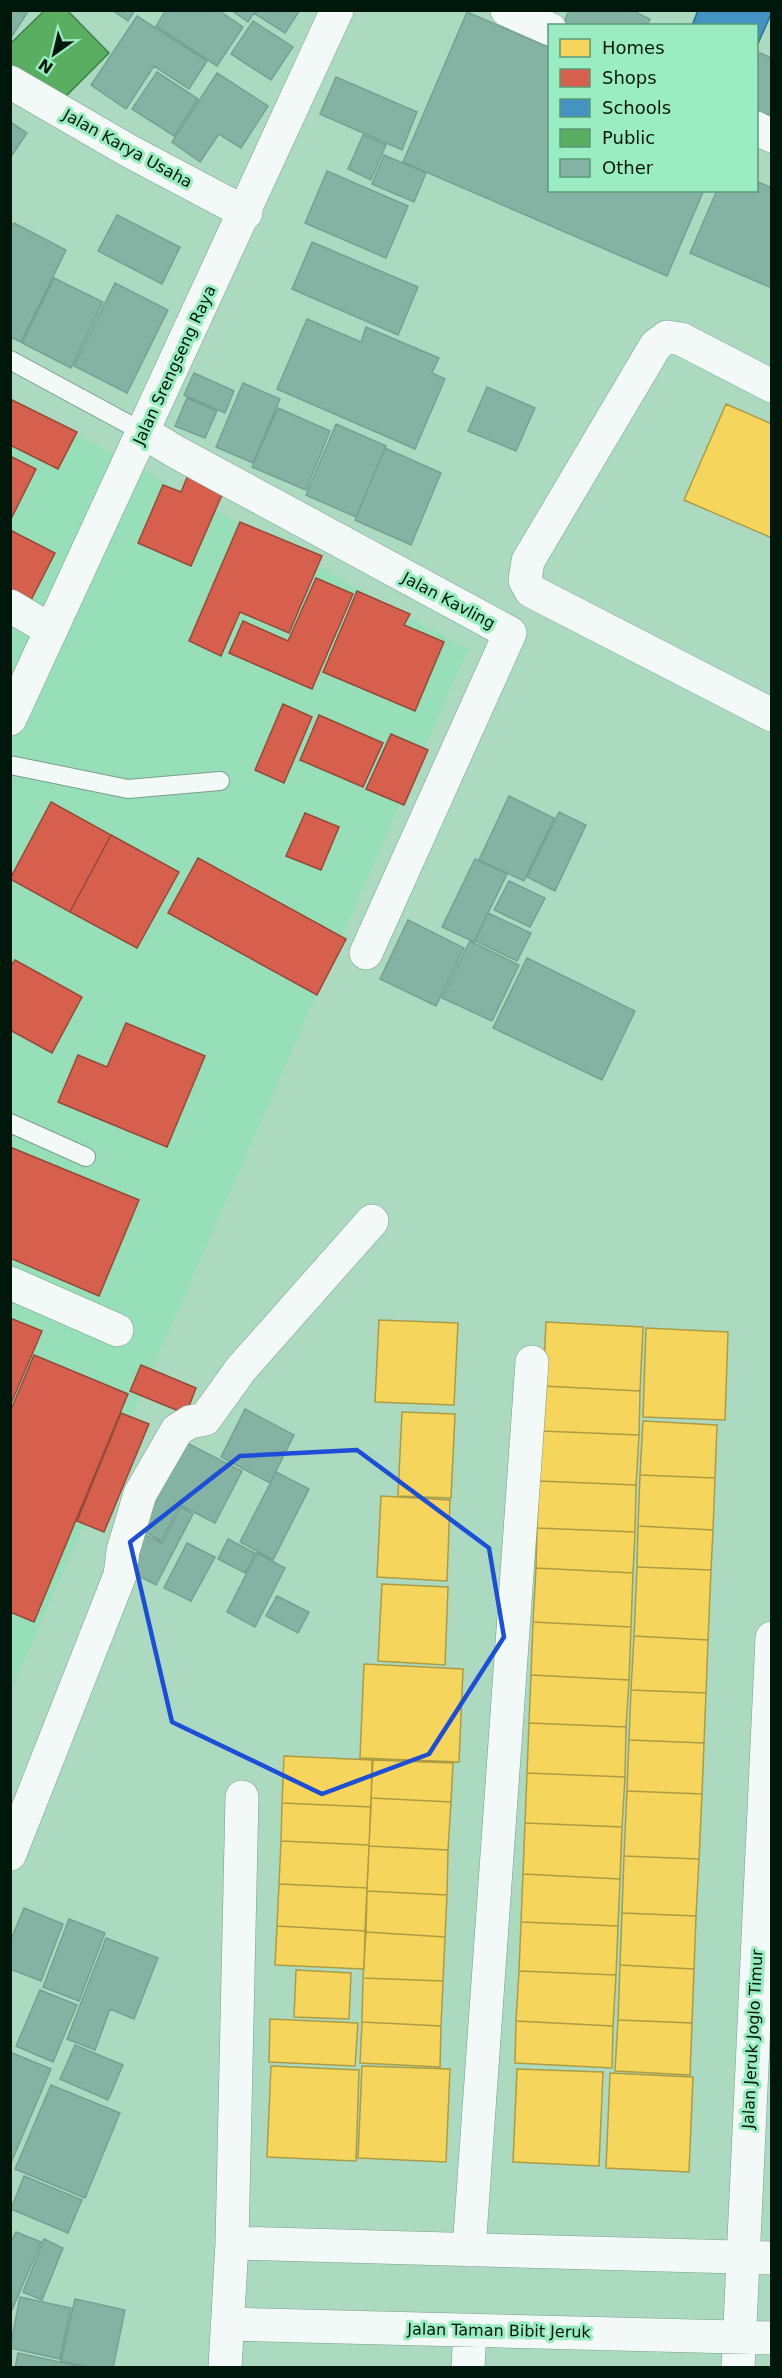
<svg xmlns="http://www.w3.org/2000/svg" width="782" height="2378" font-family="'DejaVu Sans',sans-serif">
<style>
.built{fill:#97dfb9}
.homes{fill:#f6d55c;stroke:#ac9c44;stroke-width:1.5}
.shops{fill:#d6604d;stroke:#964a3a;stroke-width:1.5}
.schools{fill:#4393c3;stroke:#2f6e8c;stroke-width:1.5}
.public{fill:#5aae61;stroke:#3f8148;stroke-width:1.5}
.building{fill:#84b2a3;stroke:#76a193;stroke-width:1.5}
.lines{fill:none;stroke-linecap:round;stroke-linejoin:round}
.lane-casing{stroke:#799e8b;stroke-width:20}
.street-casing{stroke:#799e8b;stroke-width:34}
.secondary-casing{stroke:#799e8b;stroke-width:34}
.lane{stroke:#f3f9f6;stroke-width:18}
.street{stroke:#f3f9f6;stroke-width:33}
.secondary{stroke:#f3f9f6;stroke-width:33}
.marked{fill:none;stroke:#1d4ed8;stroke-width:4.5;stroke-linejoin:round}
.labels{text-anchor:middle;stroke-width:6;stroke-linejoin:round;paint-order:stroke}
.street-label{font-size:16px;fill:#00180c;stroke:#99edc0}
</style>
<rect width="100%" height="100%" fill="#acdac1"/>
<path class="built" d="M 11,398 L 468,649 L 11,1691 Z"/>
<path class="homes" d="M 726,404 L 772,424 L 772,538 L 684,500 Z
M 379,1320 L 458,1323 L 454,1405 L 375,1402 Z
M 546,1322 L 643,1327 L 640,1391 L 543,1386 Z
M 646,1328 L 728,1332 L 725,1420 L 643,1417 Z
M 543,1386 L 640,1391 L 639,1435 L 541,1431 Z
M 402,1412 L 455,1414 L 451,1498 L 398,1496 Z
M 643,1421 L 717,1425 L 715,1478 L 640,1475 Z
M 541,1431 L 639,1435 L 636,1485 L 539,1481 Z
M 640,1475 L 715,1478 L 713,1530 L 638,1526 Z
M 539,1481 L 636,1485 L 635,1532 L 537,1528 Z
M 381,1496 L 450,1500 L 447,1581 L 377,1577 Z
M 638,1526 L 713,1530 L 711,1570 L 637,1567 Z
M 537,1528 L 635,1532 L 633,1573 L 536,1568 Z
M 637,1567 L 711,1570 L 708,1640 L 634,1636 Z
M 536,1568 L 633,1573 L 631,1627 L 533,1622 Z
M 382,1584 L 448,1587 L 445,1665 L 378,1661 Z
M 533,1622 L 631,1627 L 629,1680 L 531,1675 Z
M 634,1636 L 708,1640 L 706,1693 L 631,1690 Z
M 364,1664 L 463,1669 L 459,1762 L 360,1758 Z
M 531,1675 L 629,1680 L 626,1727 L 529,1723 Z
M 631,1690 L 706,1693 L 704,1743 L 629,1740 Z
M 529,1723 L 626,1727 L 625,1777 L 527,1773 Z
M 629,1740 L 704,1743 L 702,1794 L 627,1791 Z
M 284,1756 L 372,1760 L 371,1807 L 282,1803 Z
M 373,1760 L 453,1763 L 451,1802 L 371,1798 Z
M 527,1773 L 625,1777 L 622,1827 L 525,1823 Z
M 627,1791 L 702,1794 L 699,1859 L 624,1856 Z
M 371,1798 L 451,1802 L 448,1850 L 369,1846 Z
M 282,1803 L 371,1807 L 369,1845 L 281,1841 Z
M 525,1823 L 622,1827 L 620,1879 L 523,1874 Z
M 281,1841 L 369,1845 L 367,1888 L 279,1884 Z
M 369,1846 L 448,1850 L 447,1895 L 367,1891 Z
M 624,1856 L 699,1859 L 696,1916 L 622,1913 Z
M 523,1874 L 620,1879 L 618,1926 L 521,1922 Z
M 279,1884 L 367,1888 L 365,1931 L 277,1926 Z
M 367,1891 L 447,1895 L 445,1937 L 366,1932 Z
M 622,1913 L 696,1916 L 694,1969 L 620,1965 Z
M 521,1922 L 618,1926 L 616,1975 L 519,1971 Z
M 277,1926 L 365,1931 L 364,1969 L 275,1965 Z
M 366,1932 L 445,1937 L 443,1981 L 363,1978 Z
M 620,1965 L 694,1969 L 692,2023 L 618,2020 Z
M 296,1970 L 351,1973 L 349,2019 L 294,2017 Z
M 519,1971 L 616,1975 L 613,2026 L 516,2021 Z
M 363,1978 L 443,1981 L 441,2026 L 362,2022 Z
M 270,2019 L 358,2023 L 355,2066 L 269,2062 Z
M 618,2020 L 692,2023 L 690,2075 L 615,2071 Z
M 516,2021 L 613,2026 L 612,2068 L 515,2063 Z
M 362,2022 L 441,2026 L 440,2067 L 360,2063 Z
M 271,2066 L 359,2070 L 356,2161 L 267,2157 Z
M 362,2066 L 450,2069 L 446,2162 L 358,2158 Z
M 517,2069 L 603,2072 L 599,2166 L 513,2162 Z
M 610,2073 L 693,2077 L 689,2172 L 606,2168 Z"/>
<path class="shops" d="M 10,399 L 77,432 L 58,469 L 10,445 Z
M 10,456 L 36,469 L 10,521 Z
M 189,473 L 225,488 L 191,566 L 138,543 L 163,485 L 181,492 Z
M 240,522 L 322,556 L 289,633 L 240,612 L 221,656 L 189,641 Z
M 10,530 L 55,553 L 29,604 L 10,594 Z
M 316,578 L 353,594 L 312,689 L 229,653 L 243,621 L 288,641 Z
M 357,591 L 410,614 L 404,625 L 444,642 L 415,711 L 323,672 Z
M 283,704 L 312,717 L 284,783 L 255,770 Z
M 319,715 L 383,743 L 363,787 L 300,760 Z
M 391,734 L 428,750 L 404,805 L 366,789 Z
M 51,802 L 111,835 L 70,912 L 10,879 Z
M 305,813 L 339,827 L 321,870 L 286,856 Z
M 111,835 L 179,872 L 137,948 L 70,912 Z
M 198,858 L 346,939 L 317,995 L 168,913 Z
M 15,960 L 82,997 L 52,1053 L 10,1030 L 10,967 Z
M 126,1023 L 205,1056 L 167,1147 L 58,1102 L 78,1055 L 107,1067 Z
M 10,1147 L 139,1200 L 99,1296 L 10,1258 Z
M 10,1318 L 42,1331 L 10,1406 Z
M 34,1355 L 128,1394 L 34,1622 L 10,1612 L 10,1412 Z
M 141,1365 L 196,1388 L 186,1414 L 130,1391 Z
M 121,1413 L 149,1424 L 104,1532 L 77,1521 Z"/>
<path class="schools" d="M 698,10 L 772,10 L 772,12 L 756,48 L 756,26 L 692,26 Z"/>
<path class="public" d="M 45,10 L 67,10 L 109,53 L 62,100 L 10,75 L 10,44 Z"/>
<path class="building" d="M 10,10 L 29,10 L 10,39 Z
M 112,10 L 135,10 L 128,21 Z
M 166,10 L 218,10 L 243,27 L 217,66 L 156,26 Z
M 231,10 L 256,10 L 248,22 Z
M 258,10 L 300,10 L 285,33 L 255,14 Z
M 569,10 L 631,10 L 650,19 L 647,26 L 569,26 L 564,23 Z
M 467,12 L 550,48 L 550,190 L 704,190 L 667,276 L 403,162 Z
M 137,16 L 207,61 L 189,89 L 154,66 L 126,109 L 91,85 Z
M 253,21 L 293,47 L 271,80 L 231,54 Z
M 760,53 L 772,58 L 772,117 L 756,111 L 756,62 Z
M 157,72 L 198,99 L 174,136 L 132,109 Z
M 217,73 L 268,106 L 241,148 L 219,134 L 200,162 L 172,142 Z
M 336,77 L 417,112 L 402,150 L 320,114 Z
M 10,122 L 27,133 L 10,158 Z
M 363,135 L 386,145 L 371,180 L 348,169 Z
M 384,155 L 426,173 L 414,202 L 372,184 Z
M 327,171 L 408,206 L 386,258 L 305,223 Z
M 756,181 L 772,188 L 772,288 L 690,253 L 717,190 L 756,190 Z
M 117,215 L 180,247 L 162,284 L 98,251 Z
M 14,223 L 66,250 L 21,342 L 10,337 L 10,230 Z
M 312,242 L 418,287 L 398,335 L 292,289 Z
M 54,278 L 103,302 L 71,368 L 22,343 Z
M 115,283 L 168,310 L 127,393 L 74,366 Z
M 307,319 L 361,342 L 366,327 L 439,358 L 432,373 L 445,379 L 415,449 L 277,389 Z
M 194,373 L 234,391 L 225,413 L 184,395 Z
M 243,383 L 280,399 L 253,463 L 216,447 Z
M 487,387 L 535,408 L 516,451 L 468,431 Z
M 187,398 L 217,411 L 205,438 L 175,426 Z
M 278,408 L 330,431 L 306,490 L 252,467 Z
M 336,424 L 386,446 L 356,517 L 306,495 Z
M 385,448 L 441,473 L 411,545 L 355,520 Z
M 509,796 L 554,818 L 524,881 L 479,860 Z
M 559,812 L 586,825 L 555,891 L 527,877 Z
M 475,859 L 507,874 L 474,942 L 442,927 Z
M 509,881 L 545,898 L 530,927 L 494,910 Z
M 488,913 L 531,933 L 517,961 L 475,941 Z
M 408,920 L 464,948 L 436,1006 L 380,979 Z
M 470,941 L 519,965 L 492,1021 L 442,998 Z
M 527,958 L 635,1011 L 602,1080 L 493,1028 Z
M 245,1409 L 294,1435 L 270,1483 L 221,1457 Z
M 183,1441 L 242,1471 L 215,1523 L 180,1505 L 161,1541 L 138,1528 Z
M 276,1472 L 309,1489 L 273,1560 L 240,1542 Z
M 181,1507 L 193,1514 L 156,1585 L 127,1570 L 145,1535 L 162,1543 Z
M 228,1539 L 255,1553 L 245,1573 L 218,1559 Z
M 187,1543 L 215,1557 L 191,1601 L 164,1588 Z
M 257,1553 L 285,1568 L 255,1627 L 227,1612 Z
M 277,1596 L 309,1612 L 298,1633 L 266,1616 Z
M 24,1908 L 63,1924 L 41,1981 L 10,1969 L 10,1942 Z
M 69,1919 L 105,1933 L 79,2001 L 43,1987 Z
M 106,1938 L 158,1958 L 134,2019 L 110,2009 L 95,2050 L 67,2039 Z
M 40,1990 L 77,2005 L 53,2062 L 16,2046 Z
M 75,2045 L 123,2065 L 108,2100 L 60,2079 Z
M 10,2052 L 51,2069 L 10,2165 Z
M 51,2085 L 120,2113 L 85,2198 L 15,2169 Z
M 24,2176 L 82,2200 L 68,2233 L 11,2209 Z
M 16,2232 L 41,2242 L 12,2310 L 10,2244 Z
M 44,2239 L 63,2248 L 42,2300 L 23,2292 Z
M 20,2297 L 71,2308 L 60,2359 L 10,2348 Z
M 75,2299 L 125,2310 L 113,2368 L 93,2368 L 61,2361 Z
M 18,2353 L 79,2366 L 79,2368 L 15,2368 Z"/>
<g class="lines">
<g class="lane-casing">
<path id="lane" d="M 10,360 L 143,432
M 10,765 L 128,789 L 220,781
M 10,1123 L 86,1157"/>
</g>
<g class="street-casing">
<path id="street" d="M 507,10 L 550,29
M 10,82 L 129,151 L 246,213
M 756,128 L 772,136
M 772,386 L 681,339 L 667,337 L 656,345 L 528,561 L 525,580 L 531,591 L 772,715
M 143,432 L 176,452 L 510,633 L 366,953
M 10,606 L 51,630
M 10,1283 L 117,1330
M 10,1854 L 120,1575 L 123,1551 L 140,1494 L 177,1430 L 190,1422 L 205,1419 L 241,1369 L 372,1221
M 232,2243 L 772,2258
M 469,2250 L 532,1362
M 227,2324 L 772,2338
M 225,2368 L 232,2243 L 242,1797
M 468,2368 L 470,2330
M 738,2368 L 772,1638"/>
</g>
<g class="secondary-casing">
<path id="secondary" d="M 10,719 L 337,10"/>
</g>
<use href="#lane" class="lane"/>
<use href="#street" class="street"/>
<use href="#secondary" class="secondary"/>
</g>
<path class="marked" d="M 357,1450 L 489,1548 L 504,1637 L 429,1754 L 322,1794 L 172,1722 L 130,1542 L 240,1456 Z"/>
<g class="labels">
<g class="street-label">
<text transform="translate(128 148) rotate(29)" y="6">Jalan Karya Usaha</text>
<text transform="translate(174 365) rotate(-65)" y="6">Jalan Srengseng Raya</text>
<text transform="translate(449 600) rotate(28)" y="6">Jalan Kavling</text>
<text transform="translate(752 2039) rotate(-87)" y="6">Jalan Jeruk Joglo Timur</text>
<text transform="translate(499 2330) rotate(1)" y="6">Jalan Taman Bibit Jeruk</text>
</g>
</g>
<rect width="782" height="2378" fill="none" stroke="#00180c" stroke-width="24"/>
<rect x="548" y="24" width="210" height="168" fill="#99edc0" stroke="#5c9878" stroke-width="1.5"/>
<rect x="560" y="39" width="30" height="18" fill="#f6d55c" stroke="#5c9878" stroke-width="1.5"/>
<text x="602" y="54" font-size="18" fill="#00180c">Homes</text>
<rect x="560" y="69" width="30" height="18" fill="#d6604d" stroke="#5c9878" stroke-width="1.5"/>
<text x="602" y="84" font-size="18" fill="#00180c">Shops</text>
<rect x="560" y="99" width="30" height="18" fill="#4393c3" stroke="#5c9878" stroke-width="1.5"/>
<text x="602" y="114" font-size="18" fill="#00180c">Schools</text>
<rect x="560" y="129" width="30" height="18" fill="#5aae61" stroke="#5c9878" stroke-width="1.5"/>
<text x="602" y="144" font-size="18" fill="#00180c">Public</text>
<rect x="560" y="159" width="30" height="18" fill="#84b2a3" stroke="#5c9878" stroke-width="1.5"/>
<text x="602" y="174" font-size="18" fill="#00180c">Other</text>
<g transform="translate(54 54) rotate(214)" stroke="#99edc0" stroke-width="4.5" paint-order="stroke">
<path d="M0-4.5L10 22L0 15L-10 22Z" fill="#00180c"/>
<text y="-9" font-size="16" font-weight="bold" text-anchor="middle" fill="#00180c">N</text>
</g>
</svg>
